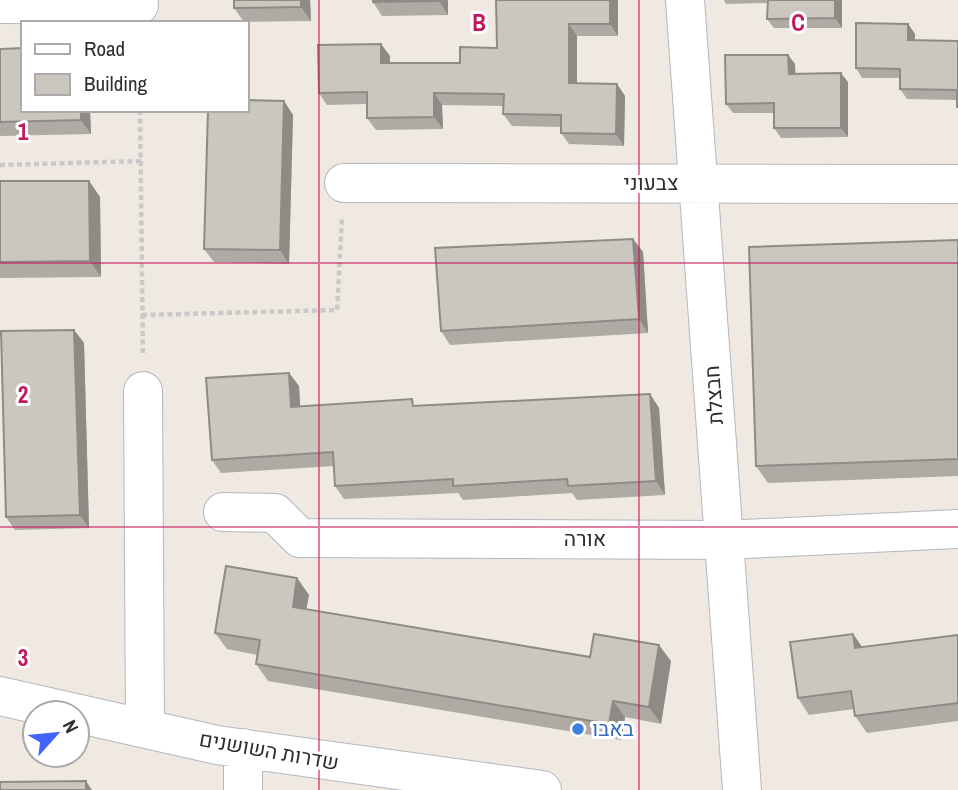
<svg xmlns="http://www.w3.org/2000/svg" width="958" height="790" font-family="'Archivo Narrow',Heebo,sans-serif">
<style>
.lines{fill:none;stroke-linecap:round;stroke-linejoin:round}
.minor-casing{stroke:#b4b7c1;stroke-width:40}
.path{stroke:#c9c9c9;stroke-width:4.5;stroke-dasharray:5 3.5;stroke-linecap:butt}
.minor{stroke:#fff;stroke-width:38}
.wall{fill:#afaba4}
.shaded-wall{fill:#8e8b86}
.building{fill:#cbc7bf;stroke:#8e8b86;stroke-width:2}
.grid{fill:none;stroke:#c2185b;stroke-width:2;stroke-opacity:0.55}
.shop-dot{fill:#3f7fe0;stroke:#fff;stroke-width:2.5}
.labels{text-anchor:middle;stroke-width:6;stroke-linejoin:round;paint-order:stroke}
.street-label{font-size:21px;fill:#2e2e2e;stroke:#fff}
.shop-label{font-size:21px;fill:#366cbe;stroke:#fff;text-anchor:start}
.grid-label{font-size:23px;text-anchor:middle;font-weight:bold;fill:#c2185b;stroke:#fff;stroke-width:6;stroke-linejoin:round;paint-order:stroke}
</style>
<rect width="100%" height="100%" fill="#efe9e1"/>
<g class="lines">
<g class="minor-casing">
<path id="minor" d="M 685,0 L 742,790
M 0,4 L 139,5
M 344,183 L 958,184
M 143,391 L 145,726
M 223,512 L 275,513 L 300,538 L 724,540 L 958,529
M 0,696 L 217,745 L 542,790
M 243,790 L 243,748"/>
</g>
<path class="path" d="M 140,110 L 143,355
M 0,165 L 141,161
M 142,315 L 337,310 L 342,218"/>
<use href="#minor" class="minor"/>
</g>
<path class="wall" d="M 234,0 L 310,0 L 311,21 L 244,22 L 234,8 Z
M 448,0 L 448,15 L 382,16 L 373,2 Z
M 496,0 L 618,0 L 618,36 L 577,36 L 577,83 L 617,84 L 625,96 L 624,146 L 569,144 L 561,133 L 561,127 L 512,126 L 503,114 L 503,106 L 442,105 L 443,129 L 376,130 L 367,118 L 367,104 L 327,105 L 319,93 L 381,44 L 390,56 L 390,63 L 460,63 L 497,48 Z
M 724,0 L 842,0 L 842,28 L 774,28 L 767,19 L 768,3 L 726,4 Z
M 908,24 L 915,34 L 915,40 L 958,41 L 958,109 L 957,100 L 907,99 L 900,89 L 900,78 L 862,78 L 856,68 Z
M 0,49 L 23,110 L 90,110 L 91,134 L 0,136 Z
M 788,55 L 795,64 L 795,73 L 848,82 L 848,137 L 781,138 L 774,128 L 774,113 L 733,113 L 726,104 Z
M 284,101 L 293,115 L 289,264 L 214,262 L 204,249 Z
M 0,181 L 89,181 L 100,197 L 101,277 L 0,278 Z
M 633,239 L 643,252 L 648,333 L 450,345 L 441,331 Z
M 958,240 L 958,476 L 768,483 L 756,466 Z
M 74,330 L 84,343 L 89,528 L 15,530 L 6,517 Z
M 289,373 L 299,386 L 300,406 L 417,406 L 650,394 L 659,408 L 665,495 L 577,500 L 572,493 L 463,500 L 458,493 L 344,499 L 335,486 L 334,466 L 221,473 L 212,460 Z
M 297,578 L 309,595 L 306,609 L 590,657 L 671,661 L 661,724 L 625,717 L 621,740 L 268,681 L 256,664 L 257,655 L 227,649 L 215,633 Z
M 853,634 L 862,647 L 958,635 L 958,721 L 867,733 L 855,716 L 854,709 L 809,715 L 798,698 Z"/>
<path class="shaded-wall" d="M 301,0 L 310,0 L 311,21 L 301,7 Z
M 439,0 L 448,0 L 448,15 L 439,1 Z
M 610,0 L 618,0 L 618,36 L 610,24 Z
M 835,0 L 842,0 L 842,28 L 835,18 Z
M 569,24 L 577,36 L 577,95 L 569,83 Z
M 908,24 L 915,34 L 915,50 L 908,40 Z
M 381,44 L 390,56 L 390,75 L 381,63 Z
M 788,55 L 795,64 L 796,83 L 789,74 Z
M 841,73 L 848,82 L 848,137 L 841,128 Z
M 617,84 L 625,96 L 624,146 L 616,134 Z
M 434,93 L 442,105 L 443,129 L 434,117 Z
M 284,101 L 293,115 L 289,264 L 280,250 Z
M 81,110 L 90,110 L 91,134 L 81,120 Z
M 89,181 L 100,197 L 101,277 L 90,261 Z
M 633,239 L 643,252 L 648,333 L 639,319 Z
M 74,330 L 84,343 L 89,528 L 80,515 Z
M 289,373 L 299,386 L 301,420 L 291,407 Z
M 650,394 L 659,408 L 665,495 L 656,481 Z
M 297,578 L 309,595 L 304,623 L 293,607 Z
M 853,634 L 865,651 L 855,648 Z
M 659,645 L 671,661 L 661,724 L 649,707 Z
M 613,701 L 625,717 L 621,740 L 609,724 Z
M 86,781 L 92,790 L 86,790 Z"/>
<path class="building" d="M 234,0 L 301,0 L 301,7 L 234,8 Z
M 373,0 L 439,0 L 439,1 L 373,2 Z
M 496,0 L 610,0 L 610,24 L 569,24 L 569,83 L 617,84 L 616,134 L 561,133 L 561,115 L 503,114 L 504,94 L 434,93 L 434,117 L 367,118 L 367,92 L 319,93 L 318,45 L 381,44 L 381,63 L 460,63 L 460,47 L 497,48 Z
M 768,0 L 835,0 L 835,18 L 767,19 Z
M 856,23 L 908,24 L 908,40 L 958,41 L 958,107 L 957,107 L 957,90 L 900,89 L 900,69 L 856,68 Z
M 23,48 L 23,110 L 81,110 L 81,120 L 0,122 L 0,49 Z
M 725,55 L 788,55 L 789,74 L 841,73 L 841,128 L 774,128 L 774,103 L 726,104 Z
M 247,100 L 284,101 L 280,250 L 204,249 L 208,110 L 247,110 Z
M 0,181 L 89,181 L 90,261 L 0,262 Z
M 633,239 L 639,319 L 441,331 L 435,248 Z
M 958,240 L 958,459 L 756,466 L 749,247 Z
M 74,330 L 80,515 L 6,517 L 1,331 Z
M 289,373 L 291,407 L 412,399 L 413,406 L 650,394 L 656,481 L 568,486 L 567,479 L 453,486 L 453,479 L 335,486 L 333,452 L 212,460 L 206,378 Z
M 226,566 L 297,578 L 293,607 L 590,657 L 594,634 L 659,645 L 649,707 L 613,701 L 609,724 L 256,664 L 260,640 L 215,633 Z
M 853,634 L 855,648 L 958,635 L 958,703 L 855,716 L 851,691 L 798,698 L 790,642 Z
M 86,781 L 86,790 L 0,790 L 0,782 Z"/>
<path class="grid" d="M 319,0 L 319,790M 639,0 L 639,790M 0,263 L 958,263M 0,527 L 958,527"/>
<circle class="shop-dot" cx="578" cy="729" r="7"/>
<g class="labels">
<g class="street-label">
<text x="651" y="190">צבעוני</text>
<text transform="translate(714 395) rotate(-94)" y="7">חבצלת</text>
<text x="585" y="546">אורה</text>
<text transform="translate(269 751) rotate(10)" y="7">שדרות השושנים</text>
</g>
<g class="shop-label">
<text x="592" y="736">באבו</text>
</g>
</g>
<g class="grid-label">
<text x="479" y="31">B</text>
<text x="798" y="31">C</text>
<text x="23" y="140">1</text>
<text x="23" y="403">2</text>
<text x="23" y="666">3</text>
</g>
<rect x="21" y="21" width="228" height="91" fill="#ffffff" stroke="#ababab" stroke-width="2"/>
<rect x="35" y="44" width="35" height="10" fill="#ffffff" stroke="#ababab" stroke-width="2"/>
<text x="84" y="56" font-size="21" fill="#2e2e2e">Road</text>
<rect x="35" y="74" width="35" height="21" fill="#cbc7bf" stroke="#ababab" stroke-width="2"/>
<text x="84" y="91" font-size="21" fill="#2e2e2e">Building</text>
<g transform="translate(56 734) rotate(63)"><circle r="33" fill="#ffffff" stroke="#ababab" stroke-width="2"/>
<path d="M0-5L12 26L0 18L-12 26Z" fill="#4264fb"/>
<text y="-10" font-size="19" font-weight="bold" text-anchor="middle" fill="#2e2e2e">N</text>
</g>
</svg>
